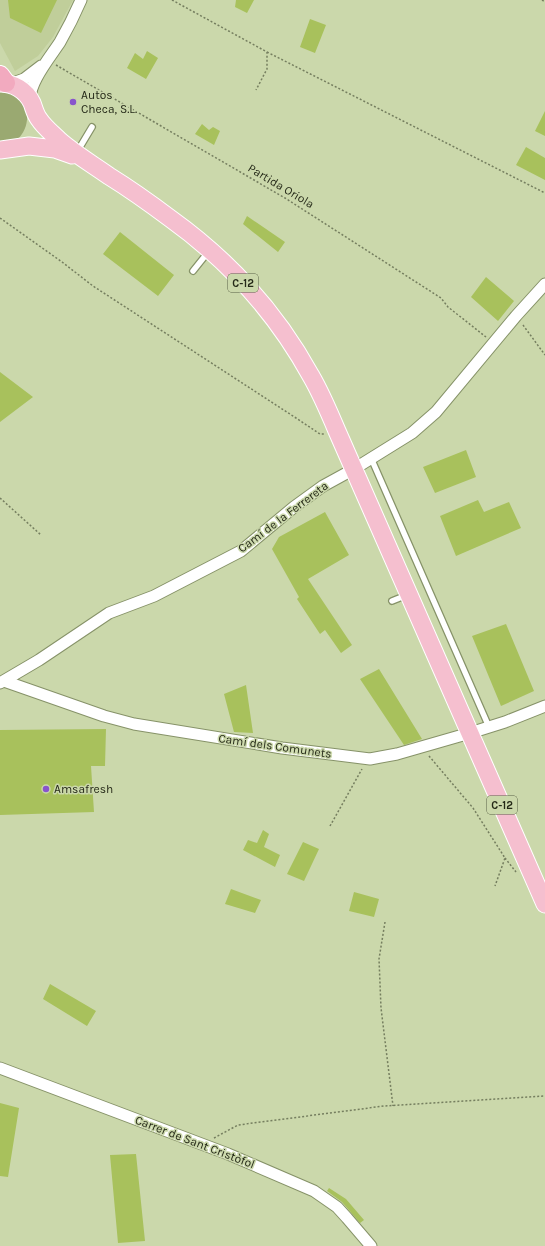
<svg xmlns="http://www.w3.org/2000/svg" width="545" height="1246" font-family="Karla,sans-serif">
<style>
.built{fill:#c0ce9a}
.green{fill:#9aa971}
.building{fill:#a8c15c}
.lines{fill:none;stroke-linecap:round;stroke-linejoin:round}
.service-casing{stroke:#869268;stroke-width:8}
.minor-casing{stroke:#869268;stroke-width:13}
.primary-casing{stroke:#fff;stroke-width:19}
.trunk-casing{stroke:#fff;stroke-width:20}
.path{stroke:#757e5f;stroke-width:1.5;stroke-dasharray:2 2;stroke-linecap:butt}
.service{stroke:#fff;stroke-width:5.5}
.minor{stroke:#fff;stroke-width:11}
.primary{stroke:#f5bfcf;stroke-width:17}
.trunk{stroke:#f2aabf;stroke-width:18}
.poi-dot{fill:#8854cc;stroke:#cbd8ab;stroke-width:1.5}
.labels{text-anchor:middle;stroke-width:3;stroke-linejoin:round;paint-order:stroke}
.shield{fill:#cbd8ab;stroke:#575e44;stroke-width:1}
.shield-label{font-size:11px;font-weight:bold;fill:#252918}
.poi-label{font-size:12px;fill:#252918;stroke:#cbd8ab;text-anchor:start}
.street-label{font-size:12px;fill:#252918;stroke:#cbd8ab}
</style>
<rect width="100%" height="100%" fill="#cbd8ab"/>
<path class="built" d="M 0,0 L 73,0 L 53,37 L 38,56 L 15,71 L 0,43 Z"/>
<path class="green" d="M 0,90 C 7,90 18,95 22,101 C 32,112 27,136 13,142 C 9,143 4,143 0,144 Z"/>
<path class="building" d="M 8,0 L 57,0 L 41,33 L 10,18 Z
M 236,0 L 254,0 L 247,13 L 235,7 Z
M 310,19 L 326,25 L 315,53 L 300,47 Z
M 147,51 L 158,58 L 146,79 L 127,68 L 135,53 L 143,59 Z
M 545,111 L 545,136 L 535,131 Z
M 202,124 L 209,130 L 213,127 L 220,131 L 214,145 L 195,134 Z
M 526,147 L 545,158 L 545,180 L 516,165 Z
M 247,216 L 285,242 L 278,252 L 243,224 Z
M 120,232 L 174,275 L 158,296 L 103,254 Z
M 486,277 L 514,301 L 498,321 L 471,297 Z
M 0,372 L 33,397 L 0,422 Z
M 466,450 L 476,477 L 435,493 L 423,467 Z
M 478,500 L 484,512 L 509,502 L 521,528 L 456,556 L 440,516 Z
M 325,512 L 349,555 L 308,579 L 352,645 L 341,653 L 325,630 L 320,634 L 297,599 L 299,597 L 272,549 L 279,537 Z
M 506,624 L 534,691 L 501,706 L 472,636 Z
M 379,669 L 422,739 L 404,745 L 360,679 Z
M 246,685 L 253,733 L 234,732 L 224,694 Z
M 106,729 L 105,766 L 91,766 L 94,812 L 0,815 L 0,730 Z
M 263,830 L 269,834 L 264,847 L 280,855 L 275,867 L 243,850 L 248,840 L 257,843 Z
M 303,842 L 319,849 L 304,881 L 287,874 Z
M 231,889 L 261,900 L 255,913 L 225,904 Z
M 354,892 L 379,899 L 374,917 L 349,911 Z
M 50,984 L 96,1011 L 87,1026 L 43,999 Z
M 0,1103 L 19,1108 L 8,1177 L 0,1176 Z
M 136,1154 L 145,1241 L 118,1243 L 110,1155 Z
M 329,1188 L 346,1199 L 364,1220 L 360,1223 L 342,1202 L 327,1191 Z"/>
<g class="lines">
<g class="service-casing">
<path id="service" d="M 77,152 L 92,127
M 193,271 L 209,251
M 371,458 L 489,727
M 392,601 L 407,595"/>
</g>
<g class="minor-casing">
<path id="minor" d="M 10,84 L 24,79 L 41,66
M 31,102 C 26,86 51,56 60,42 C 68,28 75,14 81,0
M 4,681 L 104,716 L 134,724 L 282,748 L 370,759 L 397,754 L 470,733 L 505,722 L 545,706
M 0,683 L 39,660 L 109,613 L 154,596 L 241,551 L 294,507 L 323,486 L 354,469 L 412,433 L 436,412 L 516,316 L 545,284
M 0,1068 L 228,1154 L 314,1191 L 337,1207 L 347,1218 L 371,1246"/>
</g>
<g class="primary-casing">
<path id="primary" d="M 0,83 C 13,83 26,90 32,103 C 34,108 35,114 39,119 C 44,127 53,134 60,141 C 75,154 92,164 109,176 C 130,189 151,204 171,219 C 228,260 277,314 311,376 C 321,393 329,412 337,431 L 545,904
M 0,150 L 29,146 L 55,149 L 72,155"/>
</g>
<g class="trunk-casing">
<path id="trunk" d="M 0,75 L 6,83"/>
</g>
<path class="path" d="M 172,0 L 267,52 L 267,69 L 256,90
M 542,0 L 545,2
M 267,52 L 545,193
M 56,65 L 285,198 L 441,298 L 448,307 L 486,337
M 0,218 L 62,262 L 93,286 L 296,418 L 320,434 L 324,434
M 523,325 L 545,355
M 0,498 L 41,535
M 429,756 L 473,808 L 505,858 L 495,886
M 330,826 L 362,769
M 505,858 L 516,872
M 385,922 L 379,959 L 381,1008 L 393,1106
M 214,1138 L 238,1125 L 384,1106 L 545,1096"/>
<use href="#service" class="service"/>
<use href="#minor" class="minor"/>
<use href="#primary" class="primary"/>
<use href="#trunk" class="trunk"/>
</g>
<g class="poi-dot">
<circle cx="73" cy="102" r="4"/>
<circle cx="46" cy="789" r="4"/>
</g>
<g class="labels">
<g class="shield">
<rect x="228" y="274" width="30" height="18" rx="3"/>
<rect x="487" y="796" width="30" height="18" rx="3"/>
</g>
<g class="shield-label">
<text x="243" y="287">C-12</text>
<text x="502" y="809">C-12</text>
</g>
<g class="poi-label">
<text x="81" y="99">Autos<tspan x="81" dy="14">Checa, S.L.</tspan></text>
<text x="54" y="793">Amsafresh</text>
</g>
<g class="street-label">
<text transform="translate(281 186) rotate(31)" y="4">Partida Oriola</text>
<text transform="translate(283 517) rotate(-37)" y="4">Camí de la Ferrereta</text>
<text transform="translate(275 746) rotate(8)" y="4">Camí dels Comunets</text>
<text transform="translate(195 1142) rotate(21)" y="4">Carrer de Sant Cristòfol</text>
</g>
</g>
</svg>
